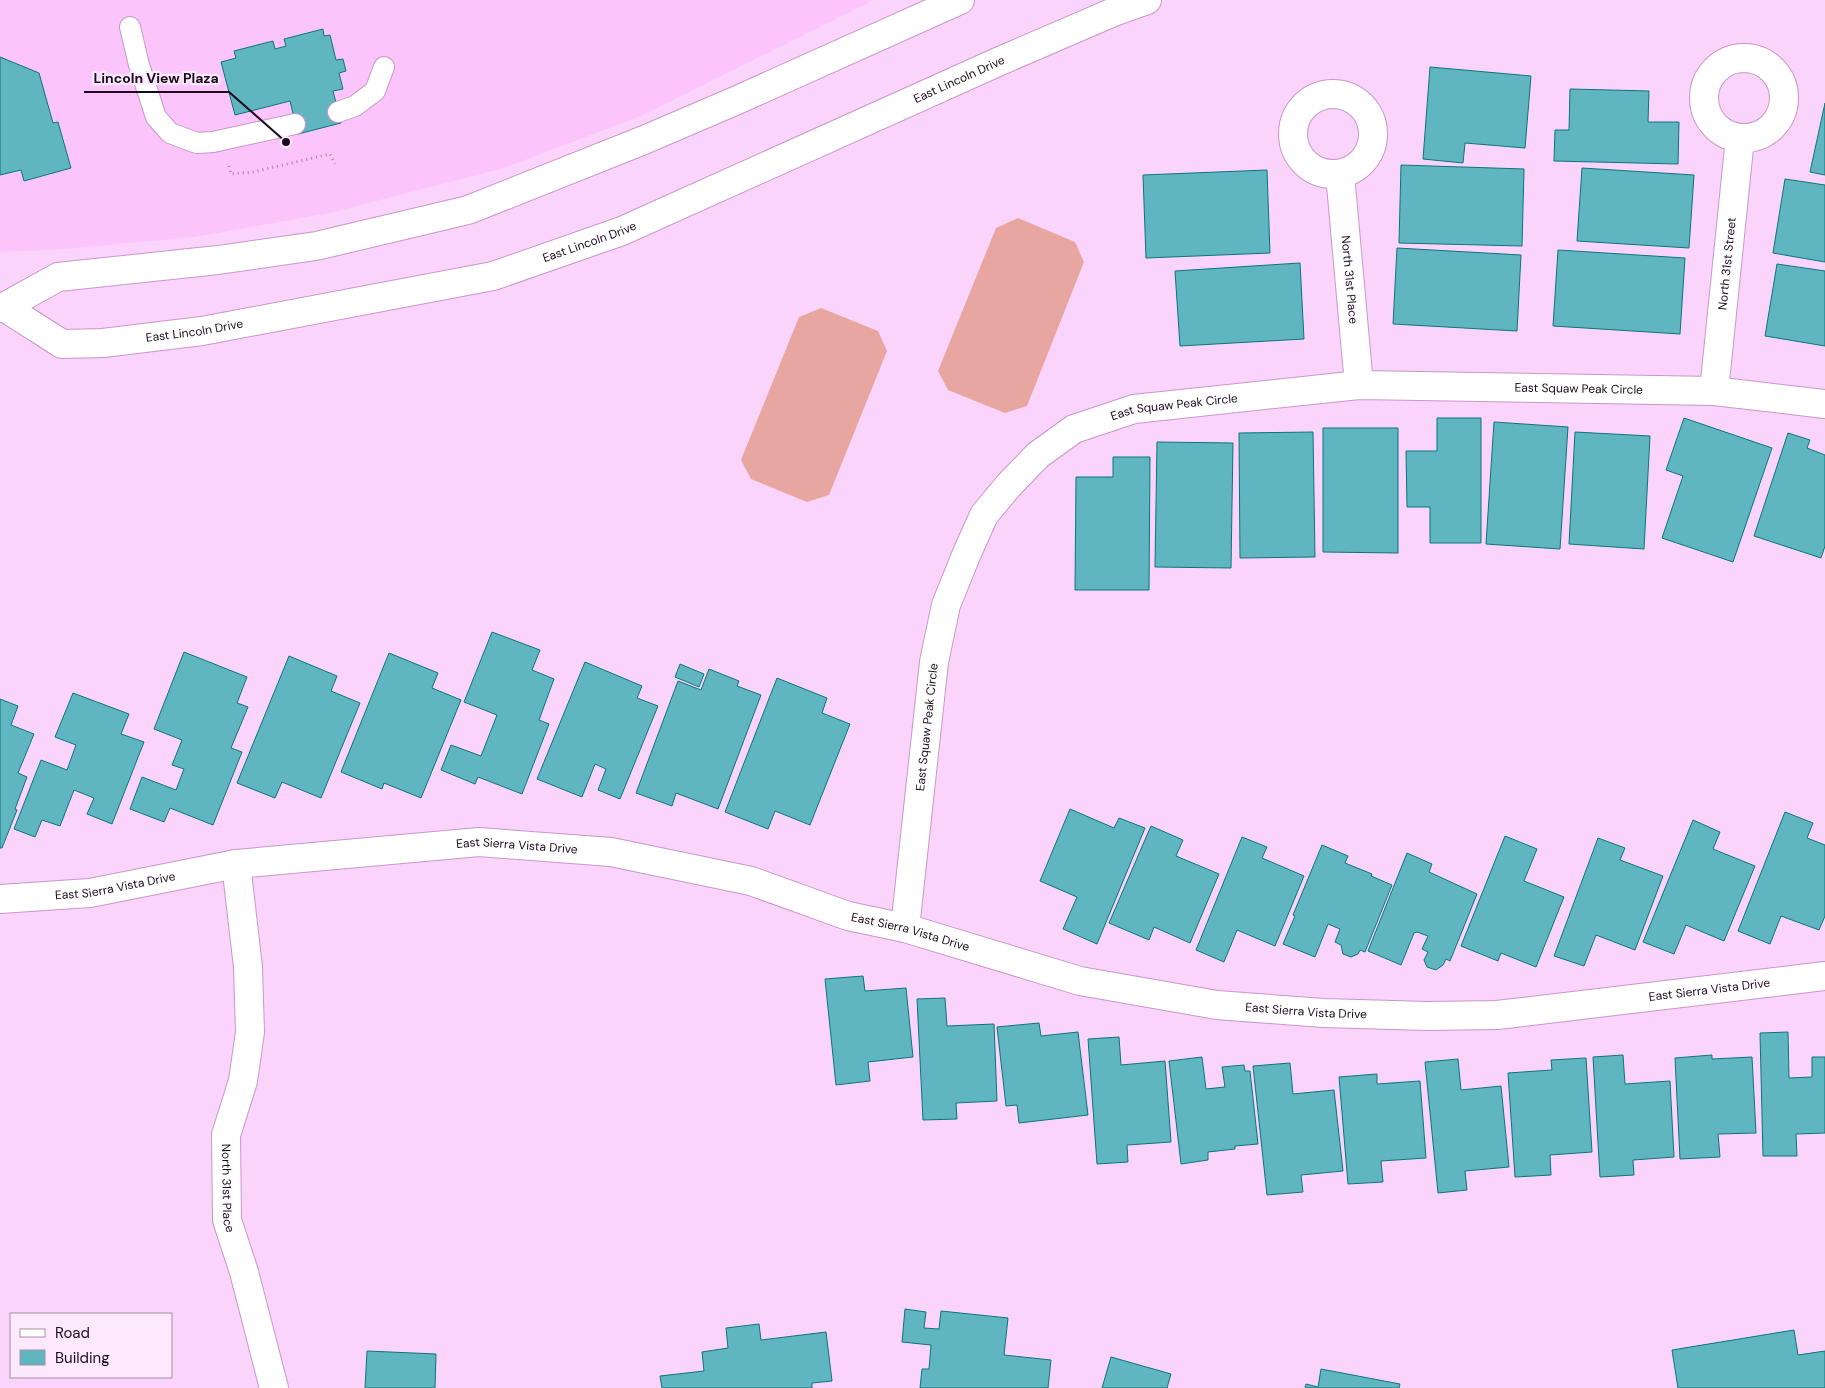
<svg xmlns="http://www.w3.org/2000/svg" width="1825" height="1388" font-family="'DM Sans',sans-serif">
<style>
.built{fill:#fbc5fc}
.pitch{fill:#e7a6a0}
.building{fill:#60b6c0;stroke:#0b747e}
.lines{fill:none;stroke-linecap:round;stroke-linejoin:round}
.lane-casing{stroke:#c698c7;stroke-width:22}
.street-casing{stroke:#c698c7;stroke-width:30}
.secondary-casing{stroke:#c698c7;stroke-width:30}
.path{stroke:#a485a4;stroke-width:3;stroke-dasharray:1 4;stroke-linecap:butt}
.lane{stroke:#fff;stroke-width:20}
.street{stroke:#fff;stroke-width:28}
.secondary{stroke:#fff;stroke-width:28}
.labels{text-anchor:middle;stroke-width:4.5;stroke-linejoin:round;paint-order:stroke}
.street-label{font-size:12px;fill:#1b0a1b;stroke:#fde9fd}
.leader{fill:none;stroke:#1b0a1b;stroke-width:2}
.callout-dot{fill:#1b0a1b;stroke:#fde9fd;stroke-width:2}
.callout-label{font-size:14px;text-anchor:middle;font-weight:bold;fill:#1b0a1b;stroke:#fde9fd;stroke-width:4.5;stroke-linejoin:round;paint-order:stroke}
</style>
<rect width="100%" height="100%" fill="#fbd4fc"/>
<path class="built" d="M 0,0 L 874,0 L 641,116 L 504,168 L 330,213 L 195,237 L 53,250 L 0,252 Z"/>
<path class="pitch" d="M 1018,218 L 1075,242 L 1084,262 L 1027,406 L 1005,413 L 948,390 L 938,371 L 996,228 Z
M 821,308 L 878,331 L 887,351 L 829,495 L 807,502 L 751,479 L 741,460 L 799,317 Z"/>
<path class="building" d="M 323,29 L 324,36 L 330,35 L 336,60 L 343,59 L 346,71 L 339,73 L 343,89 L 333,91 L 341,123 L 298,134 L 290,101 L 235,115 L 221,62 L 236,58 L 234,51 L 273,41 L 275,49 L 286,46 L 284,39 Z
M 0,57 L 39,73 L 53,123 L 58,122 L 71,168 L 24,181 L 21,170 L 0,175 Z
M 1430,67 L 1531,76 L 1525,148 L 1465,143 L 1463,163 L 1423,159 Z
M 1570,89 L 1649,91 L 1648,122 L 1679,122 L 1678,164 L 1554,161 L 1555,130 L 1569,130 Z
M 1825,103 L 1825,175 L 1810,172 Z
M 1401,165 L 1524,169 L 1522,246 L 1399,243 Z
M 1582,168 L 1694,175 L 1689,248 L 1577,241 Z
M 1267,170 L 1270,253 L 1146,258 L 1143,175 Z
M 1785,179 L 1825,185 L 1825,262 L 1773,253 Z
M 1397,248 L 1521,255 L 1517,331 L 1393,324 Z
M 1558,250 L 1685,258 L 1680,334 L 1553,326 Z
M 1300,263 L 1304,339 L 1180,346 L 1175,271 Z
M 1777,264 L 1825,271 L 1825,346 L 1765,336 Z
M 1437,418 L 1481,418 L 1481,543 L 1430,543 L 1430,507 L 1407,507 L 1406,451 L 1437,451 Z
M 1684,418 L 1772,448 L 1733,562 L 1662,538 L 1683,476 L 1666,470 Z
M 1494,422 L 1568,427 L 1560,549 L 1486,544 Z
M 1323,428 L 1398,428 L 1398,553 L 1323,552 Z
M 1313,432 L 1315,557 L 1240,558 L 1239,433 Z
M 1575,432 L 1650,436 L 1644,549 L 1569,544 Z
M 1788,433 L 1810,440 L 1807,448 L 1825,455 L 1825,546 L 1821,558 L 1754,536 Z
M 1157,442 L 1233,443 L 1231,568 L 1155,567 Z
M 1113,457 L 1150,457 L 1149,590 L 1075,590 L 1076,477 L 1113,477 Z
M 492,632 L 540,650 L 532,670 L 554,679 L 539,720 L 549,724 L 522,794 L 478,777 L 475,784 L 441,770 L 451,745 L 481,756 L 497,715 L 464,702 Z
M 184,652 L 247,677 L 237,703 L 248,707 L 231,748 L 242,752 L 213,825 L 170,808 L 164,822 L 130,809 L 142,777 L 176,790 L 184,769 L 172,765 L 182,740 L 154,729 Z
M 389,653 L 438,673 L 432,688 L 461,700 L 421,798 L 384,783 L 382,789 L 341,772 Z
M 289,656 L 337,676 L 331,691 L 360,703 L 321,798 L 282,782 L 275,798 L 237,783 Z
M 585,662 L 642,686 L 637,698 L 658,706 L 620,799 L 598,790 L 606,769 L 595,764 L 582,797 L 537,779 Z
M 680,664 L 704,674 L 699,687 L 675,677 Z
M 709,669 L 739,681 L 737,686 L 761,695 L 718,809 L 676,793 L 672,806 L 636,793 L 678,681 L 701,690 Z
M 777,678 L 827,698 L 822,713 L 850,724 L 810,825 L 775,811 L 768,829 L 725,812 Z
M 73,693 L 129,714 L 121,734 L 144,742 L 112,824 L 87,814 L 94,798 L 74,790 L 60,826 L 42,820 L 35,837 L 14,829 L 41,760 L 67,770 L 76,745 L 55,737 Z
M 0,699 L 18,706 L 11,725 L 34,734 L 18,773 L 27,777 L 15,809 L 17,810 L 2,848 L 0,848 Z
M 1070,809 L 1114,828 L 1119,818 L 1145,828 L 1097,944 L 1063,929 L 1077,897 L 1040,881 Z
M 1785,812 L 1813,823 L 1807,838 L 1825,845 L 1825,916 L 1819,930 L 1781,916 L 1770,944 L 1738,931 Z
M 1693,820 L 1720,832 L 1713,849 L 1755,866 L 1724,941 L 1686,925 L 1674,954 L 1643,942 Z
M 1151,826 L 1183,840 L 1176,856 L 1219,874 L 1190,943 L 1154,927 L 1149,940 L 1109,923 Z
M 1505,836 L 1537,849 L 1524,881 L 1564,897 L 1536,967 L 1501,953 L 1498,961 L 1461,946 Z
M 1242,837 L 1267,847 L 1262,858 L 1304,876 L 1275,946 L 1237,930 L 1224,962 L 1196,950 Z
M 1598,838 L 1625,848 L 1620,860 L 1663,876 L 1635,950 L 1596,935 L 1584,966 L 1554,956 Z
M 1322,845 L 1348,856 L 1345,863 L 1372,874 L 1371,876 L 1392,885 L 1365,952 L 1360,950 L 1358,954 L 1351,957 L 1343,954 L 1341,945 L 1335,942 L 1340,929 L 1328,924 L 1315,957 L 1283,944 L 1295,916 L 1293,915 Z
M 1407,853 L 1432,864 L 1429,872 L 1477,894 L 1450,961 L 1446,959 L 1443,965 L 1436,970 L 1427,967 L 1424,960 L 1428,952 L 1422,949 L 1428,936 L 1417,932 L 1414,933 L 1401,965 L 1368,951 Z
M 863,976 L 865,991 L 906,988 L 913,1057 L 868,1062 L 870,1081 L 836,1085 L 825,979 Z
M 945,998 L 947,1026 L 994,1024 L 997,1101 L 956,1103 L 957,1119 L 923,1120 L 917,999 Z
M 1039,1023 L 1041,1036 L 1078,1032 L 1088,1115 L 1019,1123 L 1017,1105 L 1006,1106 L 997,1027 Z
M 1788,1032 L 1789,1078 L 1812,1077 L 1812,1057 L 1825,1057 L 1825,1133 L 1796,1134 L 1797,1156 L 1763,1156 L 1760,1033 Z
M 1119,1037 L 1121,1065 L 1165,1061 L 1171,1142 L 1127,1145 L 1128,1162 L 1097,1164 L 1088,1039 Z
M 1623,1055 L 1625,1084 L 1670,1081 L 1674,1157 L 1633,1160 L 1634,1175 L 1600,1177 L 1593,1057 Z
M 1712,1055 L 1712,1059 L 1752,1057 L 1756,1133 L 1718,1134 L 1720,1157 L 1680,1159 L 1675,1058 Z
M 1202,1057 L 1206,1089 L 1225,1087 L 1222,1067 L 1244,1065 L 1245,1071 L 1250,1071 L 1258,1144 L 1235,1146 L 1235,1149 L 1208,1152 L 1208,1160 L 1181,1164 L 1169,1061 Z
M 1586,1058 L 1592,1152 L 1550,1155 L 1551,1175 L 1515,1177 L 1508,1073 L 1552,1070 L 1551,1060 Z
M 1458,1059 L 1461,1090 L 1501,1086 L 1509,1167 L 1465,1171 L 1467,1190 L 1438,1193 L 1425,1062 Z
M 1290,1063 L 1293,1094 L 1334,1090 L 1343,1171 L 1301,1175 L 1303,1192 L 1267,1195 L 1253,1066 Z
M 1377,1074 L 1377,1084 L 1420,1081 L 1426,1158 L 1381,1161 L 1383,1182 L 1348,1184 L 1339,1077 Z
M 905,1309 L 926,1312 L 924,1328 L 939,1329 L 941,1311 L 1008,1318 L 1004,1355 L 1051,1360 L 1048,1388 L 920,1388 L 922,1369 L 929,1369 L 931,1345 L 902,1342 Z
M 759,1324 L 761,1340 L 826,1332 L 832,1381 L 812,1383 L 812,1388 L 662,1388 L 660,1376 L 704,1371 L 702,1352 L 728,1348 L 726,1328 Z
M 1794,1330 L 1798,1355 L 1825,1351 L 1825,1388 L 1678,1388 L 1672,1350 Z
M 367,1351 L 436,1354 L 435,1388 L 365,1388 Z
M 1111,1357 L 1171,1374 L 1167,1388 L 1102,1388 Z
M 1321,1369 L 1400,1384 L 1399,1388 L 1305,1388 L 1306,1384 L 1318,1387 Z"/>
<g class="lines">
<g class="lane-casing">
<path id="lane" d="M 130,27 L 139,65 L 156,117 L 170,133 L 197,143 L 213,142 L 295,124
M 338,112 L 355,106 L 375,91 L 384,67"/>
</g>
<g class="street-casing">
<g id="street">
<circle cx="1744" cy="98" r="40"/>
<circle cx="1333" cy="134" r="40"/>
<path id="s1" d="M 1340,174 L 1359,385"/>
<path id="s2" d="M 1714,391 L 1740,138"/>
<path id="s3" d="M 236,864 L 248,967 L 250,1032 L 243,1081 L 226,1135 L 227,1220 L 244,1272 L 274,1388"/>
<path id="s4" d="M 0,899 L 90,893 L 236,864 L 479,842 L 611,852 L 751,881 L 848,916 L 905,928 L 1080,981 L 1217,1005 L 1323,1013 L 1428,1016 L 1497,1015 L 1825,976"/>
<path id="s5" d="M 905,928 L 934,662 L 946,605 L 967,553 L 984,515 L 1008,486 L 1038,455 L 1074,429 L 1134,409 L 1359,385 L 1714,391 L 1825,404"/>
</g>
</g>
<g class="secondary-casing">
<g id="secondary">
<path id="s6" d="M 4,307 L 62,344 L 103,343 L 202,331 L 493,276 L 622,231 L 1000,61 L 1116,11 L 1147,0"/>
<path d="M 0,308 L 4,307 L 58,277 L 218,260 L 316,246 L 468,210 L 644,140 L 735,101 L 960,0"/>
</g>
</g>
<path class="path" d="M 229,166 L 231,174 L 253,172 L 330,154 L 335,164"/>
<use href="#lane" class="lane"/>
<use href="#street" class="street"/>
<use href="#secondary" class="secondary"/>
</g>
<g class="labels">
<g class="street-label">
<text dy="4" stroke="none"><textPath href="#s6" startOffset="1012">East Lincoln Drive</textPath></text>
<text dy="4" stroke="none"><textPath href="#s6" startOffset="608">East Lincoln Drive</textPath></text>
<text dy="4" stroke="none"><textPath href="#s2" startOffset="128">North 31st Street</textPath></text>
<text dy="4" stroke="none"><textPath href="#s1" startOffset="106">North 31st Place</textPath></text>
<text dy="4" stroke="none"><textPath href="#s6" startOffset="202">East Lincoln Drive</textPath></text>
<text dy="4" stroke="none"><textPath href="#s5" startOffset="1058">East Squaw Peak Circle</textPath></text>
<text dy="4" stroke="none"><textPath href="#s5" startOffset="652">East Squaw Peak Circle</textPath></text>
<text dy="4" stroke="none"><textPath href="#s5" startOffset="202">East Squaw Peak Circle</textPath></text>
<text dy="4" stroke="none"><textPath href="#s4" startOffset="521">East Sierra Vista Drive</textPath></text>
<text dy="4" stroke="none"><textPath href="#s4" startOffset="116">East Sierra Vista Drive</textPath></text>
<text dy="4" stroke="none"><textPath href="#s4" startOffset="926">East Sierra Vista Drive</textPath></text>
<text dy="4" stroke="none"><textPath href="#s4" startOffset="1736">East Sierra Vista Drive</textPath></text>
<text dy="4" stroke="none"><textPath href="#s4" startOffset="1331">East Sierra Vista Drive</textPath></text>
<text dy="4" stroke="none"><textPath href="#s3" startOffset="328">North 31st Place</textPath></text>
</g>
</g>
<path class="leader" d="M286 142L229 92H84"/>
<circle class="callout-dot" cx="286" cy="142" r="5"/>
<g class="callout-label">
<text x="156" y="83">Lincoln View Plaza</text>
</g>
<rect x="10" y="1313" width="162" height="65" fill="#fde9fd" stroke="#a390a3"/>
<rect x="20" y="1329" width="25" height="8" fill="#ffffff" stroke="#a390a3"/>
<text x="55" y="1338" font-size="15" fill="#1b0a1b">Road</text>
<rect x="20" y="1350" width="25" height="15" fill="#60b6c0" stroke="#a390a3"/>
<text x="55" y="1363" font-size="15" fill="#1b0a1b">Building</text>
</svg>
